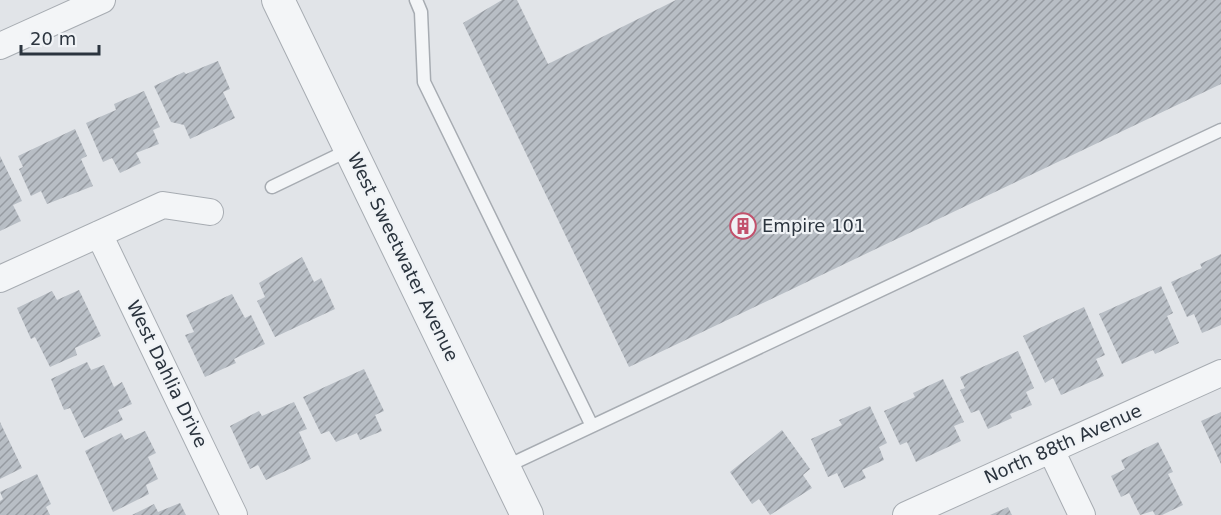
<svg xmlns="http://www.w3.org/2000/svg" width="1221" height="515" font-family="'DejaVu Sans',sans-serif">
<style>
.building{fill:url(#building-hatch)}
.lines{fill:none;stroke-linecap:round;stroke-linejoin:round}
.service-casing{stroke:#a7acb2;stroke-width:15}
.minor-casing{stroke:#a7acb2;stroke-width:28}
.tertiary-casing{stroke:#a7acb2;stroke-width:34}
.service{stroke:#f3f5f7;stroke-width:12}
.minor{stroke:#f3f5f7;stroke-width:26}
.tertiary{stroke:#f3f5f7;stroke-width:32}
.labels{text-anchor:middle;stroke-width:4.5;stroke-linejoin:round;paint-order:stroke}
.poi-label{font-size:18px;fill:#2b343e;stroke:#f0f3f6;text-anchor:start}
.street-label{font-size:18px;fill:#2b343e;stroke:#f0f3f6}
</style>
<defs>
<pattern id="building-hatch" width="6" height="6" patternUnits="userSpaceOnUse" patternTransform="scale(1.5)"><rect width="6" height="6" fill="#b8bec5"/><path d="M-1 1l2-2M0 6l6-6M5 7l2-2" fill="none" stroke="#969ba1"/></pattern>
</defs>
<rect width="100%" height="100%" fill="#e1e4e8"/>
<path class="building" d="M 502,0 L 517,0 L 548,64 L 676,0 L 1221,0 L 1221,84 L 629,367 L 463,23 Z
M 218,61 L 230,89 L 223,92 L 235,118 L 190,139 L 184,125 L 171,122 L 154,86 L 184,72 L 186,74 Z
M 144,91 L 160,127 L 153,130 L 159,144 L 136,153 L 141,163 L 120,173 L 112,158 L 103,162 L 86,123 L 116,110 L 114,104 Z
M 75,129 L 87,156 L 81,159 L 93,186 L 47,204 L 41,191 L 31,196 L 19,169 L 23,167 L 18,156 Z
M 0,156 L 22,201 L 13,205 L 21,221 L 0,231 Z
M 1221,254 L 1221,325 L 1202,333 L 1194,314 L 1187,317 L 1171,282 L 1202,268 L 1200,264 Z
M 302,257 L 314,282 L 321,278 L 335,309 L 275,337 L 257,301 L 265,297 L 259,283 Z
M 1161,286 L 1173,313 L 1167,316 L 1179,343 L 1155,354 L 1153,350 L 1122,364 L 1099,314 Z
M 79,290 L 101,336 L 75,348 L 77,355 L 50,367 L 35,337 L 31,339 L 17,308 L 52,291 L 57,300 Z
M 232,294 L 245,318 L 251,315 L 265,344 L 234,359 L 236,363 L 205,377 L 185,335 L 194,332 L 186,315 Z
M 1084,307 L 1105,355 L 1096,359 L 1104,376 L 1061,395 L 1053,378 L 1045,383 L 1023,336 Z
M 1018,351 L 1034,388 L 1026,392 L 1032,405 L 1010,414 L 1012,418 L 988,429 L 979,410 L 971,413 L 960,390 L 965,388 L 960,377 Z
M 87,362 L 91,370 L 104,365 L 114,387 L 122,382 L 132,404 L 118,410 L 123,420 L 84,438 L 70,408 L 64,410 L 51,379 Z
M 364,369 L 384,411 L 375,415 L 382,431 L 360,440 L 357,433 L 336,442 L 329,431 L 321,434 L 303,397 Z
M 943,379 L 964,422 L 954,426 L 961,441 L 916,462 L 907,442 L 900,445 L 884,411 L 915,397 L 913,393 Z
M 294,402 L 307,429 L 299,432 L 311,459 L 266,480 L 258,465 L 250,469 L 230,426 L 259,411 L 262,416 Z
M 870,406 L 887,443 L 879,447 L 884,460 L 862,470 L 866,478 L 844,488 L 837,473 L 828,477 L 811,439 L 842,425 L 839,420 Z
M 1221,412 L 1221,464 L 1201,421 Z
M 0,422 L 22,468 L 0,479 Z
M 782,430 L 810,469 L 803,475 L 812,488 L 770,515 L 759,499 L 752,504 L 730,472 Z
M 145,431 L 156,453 L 148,457 L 158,479 L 146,485 L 149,494 L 113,512 L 85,451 L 121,433 L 125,440 Z
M 1158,442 L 1173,472 L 1168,474 L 1183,505 L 1162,515 L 1155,515 L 1153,511 L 1140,515 L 1129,493 L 1121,497 L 1111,476 L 1125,469 L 1121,460 Z
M 37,474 L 51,504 L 46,507 L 50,515 L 0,515 L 0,501 L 3,499 L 0,492 Z
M 180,503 L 186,515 L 132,515 L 154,504 L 158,512 Z
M 1008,507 L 1012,515 L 990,515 Z"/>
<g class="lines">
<g class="service-casing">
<path id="service" d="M 416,0 L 421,12 L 424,82 L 592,426
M 272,187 L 349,150
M 505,467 L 1221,130"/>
</g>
<g class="minor-casing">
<path id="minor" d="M 0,46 L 102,0
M 99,234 L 234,515
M 0,279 L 163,205 L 210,212
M 1051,450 L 1082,515
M 906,515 L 1221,373"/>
</g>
<g class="tertiary-casing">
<path id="tertiary" d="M 278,0 L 527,515"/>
</g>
<use href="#service" class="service"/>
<use href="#minor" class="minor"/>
<use href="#tertiary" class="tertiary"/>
</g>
<defs>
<g id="building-ring" transform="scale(1.35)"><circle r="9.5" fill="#f0f3f6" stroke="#c2516c" stroke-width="1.5"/><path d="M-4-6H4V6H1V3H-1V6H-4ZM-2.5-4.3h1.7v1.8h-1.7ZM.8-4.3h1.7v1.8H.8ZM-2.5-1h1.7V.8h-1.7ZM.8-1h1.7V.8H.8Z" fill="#c2516c"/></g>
</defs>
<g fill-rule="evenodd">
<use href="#building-ring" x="743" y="226"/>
</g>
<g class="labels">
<g class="poi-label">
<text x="762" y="232">Empire 101</text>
</g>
<g class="street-label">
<text transform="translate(403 257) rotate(64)" y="6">West Sweetwater Avenue</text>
<text transform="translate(167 374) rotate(64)" y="6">West Dahlia Drive</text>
<text transform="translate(1063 444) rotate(-24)" y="6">North 88th Avenue</text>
</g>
</g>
<path d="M21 45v9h78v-9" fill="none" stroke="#2b343e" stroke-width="3"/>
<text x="30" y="45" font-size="18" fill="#2b343e" stroke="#f0f3f6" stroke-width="4.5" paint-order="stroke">20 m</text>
</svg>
